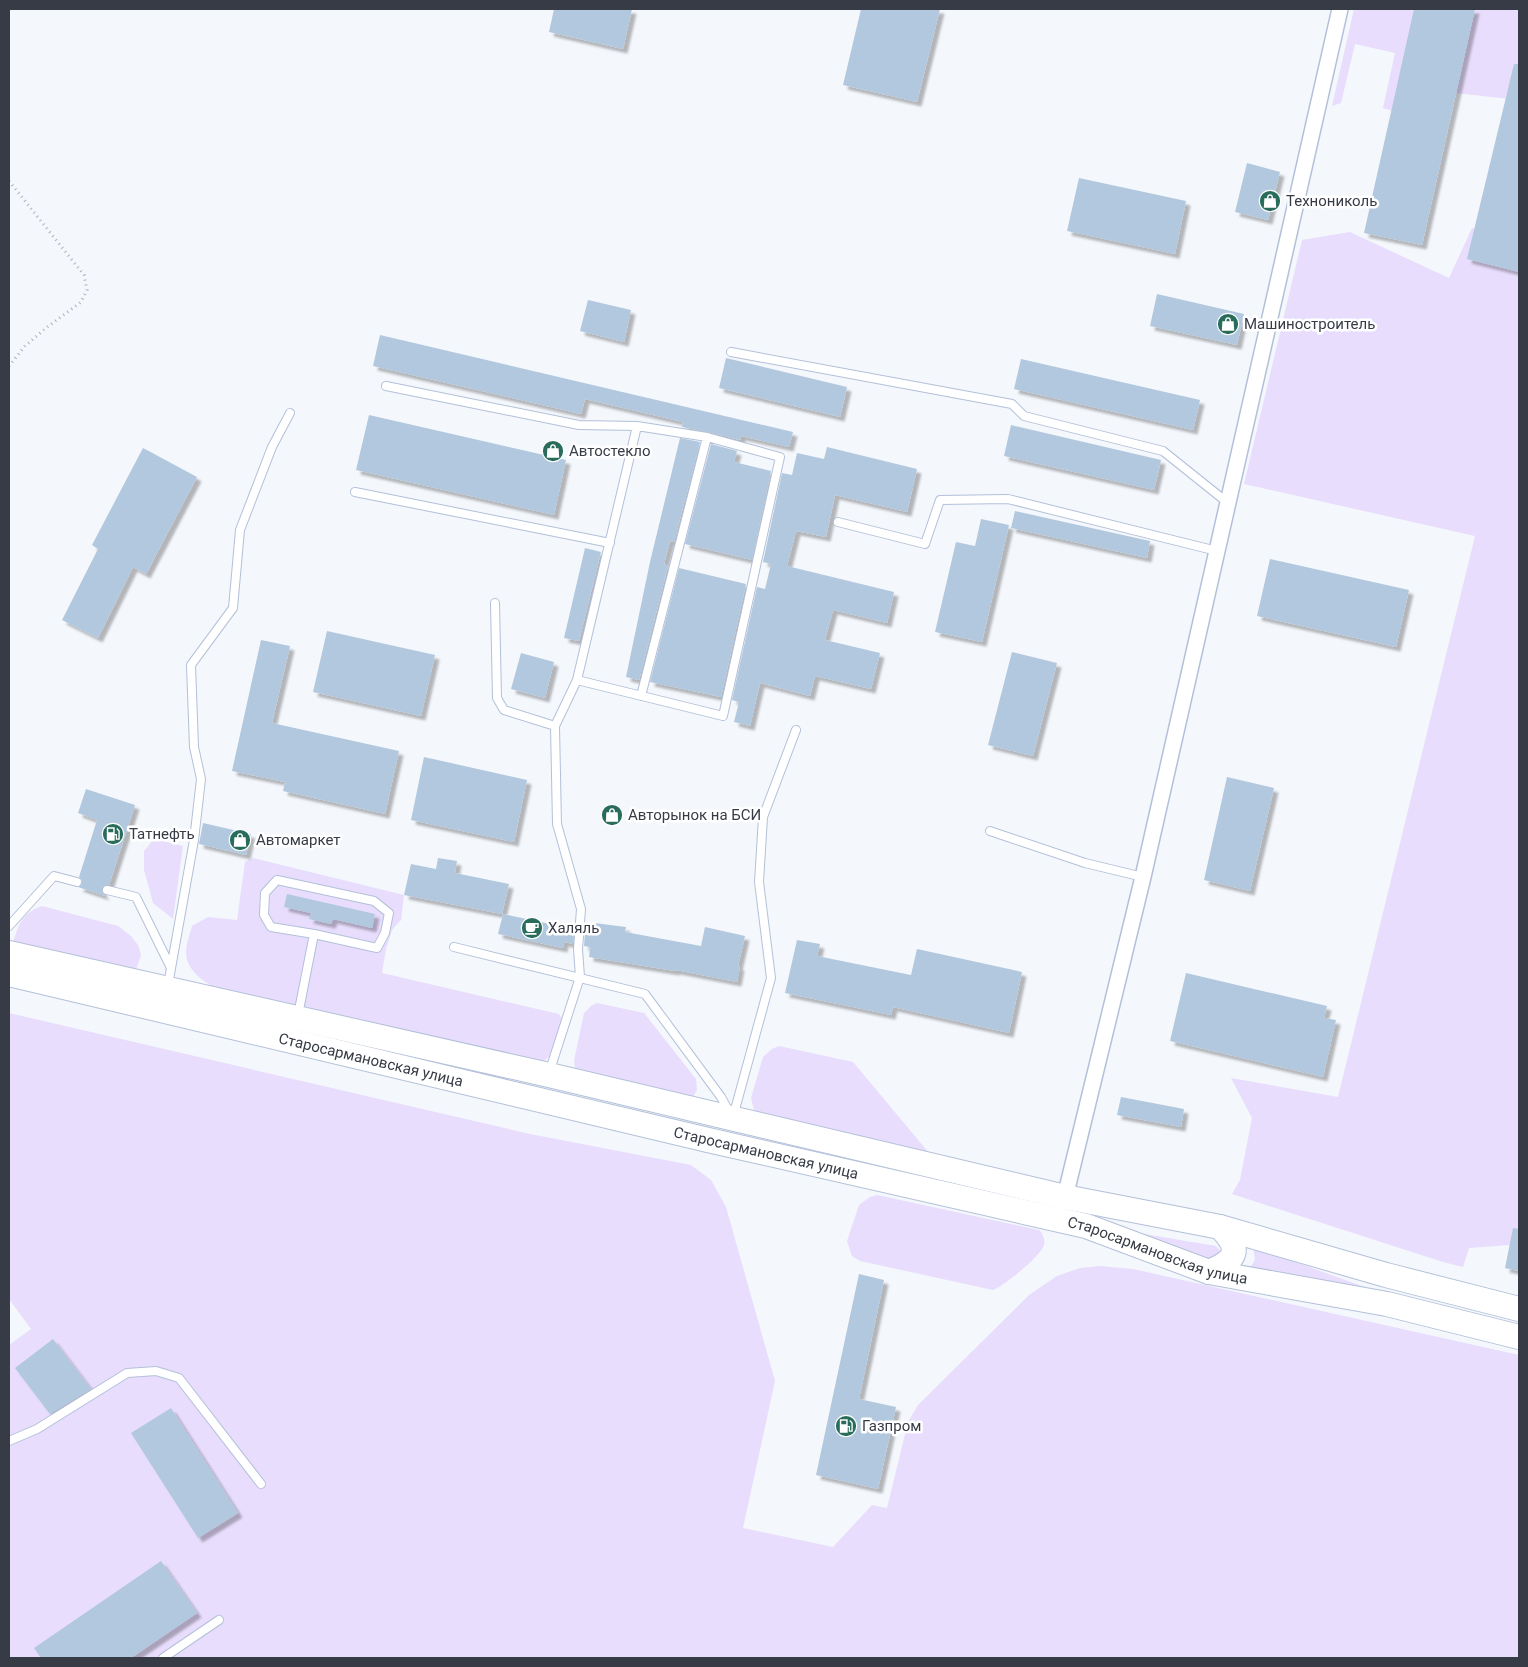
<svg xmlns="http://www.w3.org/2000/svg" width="1528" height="1667" font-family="Roboto,sans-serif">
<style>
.green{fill:#e8ddfd}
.building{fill:#b2c8de;filter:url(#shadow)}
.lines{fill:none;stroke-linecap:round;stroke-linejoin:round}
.service-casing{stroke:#b3c0d9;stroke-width:10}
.minor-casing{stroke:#b3c0d9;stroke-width:18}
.primary-casing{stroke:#b3c0d9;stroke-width:26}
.path{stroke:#adb1b8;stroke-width:3;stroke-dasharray:1 4;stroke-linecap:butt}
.service{stroke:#fff;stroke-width:8}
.minor{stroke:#fff;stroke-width:15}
.primary{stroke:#fff;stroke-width:24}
.labels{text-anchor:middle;stroke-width:5;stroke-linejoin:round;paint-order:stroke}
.poi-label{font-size:15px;fill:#363b46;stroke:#fff;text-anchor:start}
.street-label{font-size:15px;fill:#363b46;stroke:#fff}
</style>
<defs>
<filter id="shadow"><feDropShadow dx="4.5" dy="4.5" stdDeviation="1" flood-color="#0004"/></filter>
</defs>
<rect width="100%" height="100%" fill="#f4f7fc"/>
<path class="green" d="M 1354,9 L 1519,9 L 1519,100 L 1455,93 L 1444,126 L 1383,108 L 1395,53 L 1355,44 L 1341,103 L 1332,106 Z
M 1472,228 L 1519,241 L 1519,1248 L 1509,1245 L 1469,1248 L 1463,1267 L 1443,1262 L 1232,1194 L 1240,1180 L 1252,1118 L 1231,1078 L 1338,1097 L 1475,536 L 1244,484 L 1302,240 L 1350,232 L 1449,278 Z
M 154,839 L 183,846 L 173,919 L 153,903 L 144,870 L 144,851 Z
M 253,858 L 404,895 L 401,920 L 392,930 L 386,949 L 382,973 L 559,1014 L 562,1019 L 551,1055 L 543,1062 L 222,992 C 208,984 186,972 186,953 C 186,944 190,934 192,926 L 208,917 L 237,920 L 245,862 Z
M 42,906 L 118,926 L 131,936 L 138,945 L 141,955 L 136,970 L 12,947 C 18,926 20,914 42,906 Z
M 597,1003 L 644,1013 L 696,1079 L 697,1090 L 692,1099 L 581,1077 L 575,1068 L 574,1061 L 584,1013 L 591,1006 Z
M 9,1013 L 530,1134 L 691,1165 L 711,1180 L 726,1207 L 775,1381 L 743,1528 L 833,1547 L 872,1505 L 887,1508 L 908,1422 L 918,1405 L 1029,1295 L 1057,1276 L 1080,1268 L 1100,1266 L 1133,1269 L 1519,1355 L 1519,1658 L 9,1658 L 9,1345 L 31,1329 L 9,1299 Z
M 779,1046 L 853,1062 L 929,1153 L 761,1114 L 754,1110 L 751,1098 L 763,1057 L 772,1049 Z
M 877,1195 L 1039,1230 C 1043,1234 1045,1239 1044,1245 C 1041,1256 1004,1286 993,1290 L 860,1261 L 852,1256 L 847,1241 L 859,1205 L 870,1197 Z
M 1102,1227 L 1216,1246 L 1223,1253 L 1213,1262 Z
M 1253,1247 L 1376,1291 L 1249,1270 L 1255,1259 Z"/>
<path class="building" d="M 554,9 L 632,9 L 623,49 L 549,32 Z
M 861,9 L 940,9 L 917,102 L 843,85 Z
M 1414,9 L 1475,9 L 1422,245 L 1364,233 Z
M 1514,64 L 1519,64 L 1519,272 L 1467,259 Z
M 1247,163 L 1280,172 L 1268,220 L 1235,212 Z
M 1079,178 L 1186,201 L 1175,254 L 1067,231 Z
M 1157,294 L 1244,314 L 1237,345 L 1150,326 Z
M 588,300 L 631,310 L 624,342 L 580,331 Z
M 380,335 L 793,432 L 789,447 L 741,436 L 740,440 L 708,432 L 682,427 L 683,422 L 585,399 L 581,414 L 373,366 Z
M 726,358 L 847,387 L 840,417 L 719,388 Z
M 1021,359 L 1200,400 L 1193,430 L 1014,389 Z
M 369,415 L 566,460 L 554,515 L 356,470 Z
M 1011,425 L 1161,460 L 1154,490 L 1004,456 Z
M 680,438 L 700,442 L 674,542 L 670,541 L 664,564 L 668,566 L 639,680 L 626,677 L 650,562 Z
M 711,444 L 737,451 L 734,462 L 771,471 L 752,560 L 685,544 Z
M 827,447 L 917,469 L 907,512 L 835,495 L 826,537 L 796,531 L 787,566 L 894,592 L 887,623 L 833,610 L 825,640 L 880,653 L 871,689 L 815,676 L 810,696 L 760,683 L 750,726 L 734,722 L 739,702 L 732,700 L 757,587 L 765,589 L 771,564 L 763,562 L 782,473 L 792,475 L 797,453 L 824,459 Z
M 143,448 L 197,477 L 146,574 L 133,567 L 98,638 L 62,620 L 98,549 L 92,545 Z
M 1015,511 L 1150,541 L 1147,558 L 1011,528 Z
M 981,519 L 1009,525 L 982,642 L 935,632 L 956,542 L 975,546 Z
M 585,548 L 601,552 L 579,641 L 564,638 Z
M 1270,559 L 1409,590 L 1396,647 L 1257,616 Z
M 679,568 L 746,584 L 721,697 L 650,682 Z
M 327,631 L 435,655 L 421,716 L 313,692 Z
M 261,640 L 290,646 L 272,723 L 399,751 L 385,814 L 283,791 L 285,782 L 232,771 Z
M 1012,652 L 1057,663 L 1033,756 L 988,745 Z
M 521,653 L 554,662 L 545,698 L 511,689 Z
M 424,757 L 527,780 L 514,842 L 411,820 Z
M 1227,777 L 1274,788 L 1250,891 L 1204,880 Z
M 86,789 L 135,805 L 109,885 L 105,885 L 102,888 L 102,892 L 105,896 L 78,887 L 82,884 L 82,880 L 79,877 L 97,820 L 78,813 Z
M 203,823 L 251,834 L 246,855 L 199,844 Z
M 438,858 L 457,861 L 455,873 L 509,884 L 502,914 L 404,895 L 411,864 L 436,869 Z
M 287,894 L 375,914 L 372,928 L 333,919 L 331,924 L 309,919 L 311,913 L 284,907 Z
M 503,914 L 574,929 L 573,944 L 564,942 L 563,948 L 498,934 Z
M 594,923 L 626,927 L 625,932 L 701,946 L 705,927 L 745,936 L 738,966 L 740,966 L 737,982 L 676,970 L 675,971 L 589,957 L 590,947 L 584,946 L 585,932 L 592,933 Z
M 797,940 L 820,944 L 817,956 L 911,975 L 917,949 L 1022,972 L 1009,1033 L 893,1007 L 891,1015 L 785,993 Z
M 1186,973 L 1327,1006 L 1324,1018 L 1336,1020 L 1323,1077 L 1170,1041 Z
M 1121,1097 L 1184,1109 L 1181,1127 L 1117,1115 Z
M 1513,1228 L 1519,1229 L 1519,1271 L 1505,1268 Z
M 859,1274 L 884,1280 L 859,1399 L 896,1407 L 878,1489 L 816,1475 Z
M 53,1339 L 91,1389 L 50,1414 L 15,1368 Z
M 171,1408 L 238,1513 L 198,1538 L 131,1433 Z
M 161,1561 L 197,1613 L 131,1658 L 41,1658 L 34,1648 Z"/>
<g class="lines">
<g class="service-casing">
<path id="service" d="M 731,352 L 1012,404 L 1024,416 L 1163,451 L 1228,503
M 386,386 L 579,425 L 637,426 L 577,680 L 723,716 L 780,457 L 707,437 L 637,426
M 355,492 L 610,543
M 838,522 L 925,544 L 940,500 L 1008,499 L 1217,551
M 495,603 L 497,698 L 504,710 L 555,726
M 641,696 L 707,437
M 990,831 L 1085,863 L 1143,877
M 107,890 L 136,897 L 171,968
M 9,926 L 54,876 L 77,882
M 454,947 L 645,994 L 721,1097 L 729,1112
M 168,985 L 194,840 L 201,779 L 194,747 L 191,665 L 233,608 L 240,530 L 272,447 L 290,413
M 298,1015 L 314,934 L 377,948 L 385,933 L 389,913 L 374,901 L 277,880 L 265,893 L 264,915 L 271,927 L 314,934
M 549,1073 L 580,977 L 578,949 L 581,909 L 557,824 L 555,726 L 577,680
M 733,1117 L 771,978 L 759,882 L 763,817 L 796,730
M 9,1441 L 37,1429 L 127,1373 L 156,1371 L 179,1378 L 261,1484
M 163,1658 L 219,1620"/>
</g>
<g class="minor-casing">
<path id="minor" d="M 1065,1197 L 1143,877 L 1340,9"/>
</g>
<g class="primary-casing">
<g id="primary">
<path d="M 9,953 L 549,1075 L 1065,1197 L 1220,1227 L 1386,1275 L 1519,1309"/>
<path id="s1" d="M 9,974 L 708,1140 L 1086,1226 L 1209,1272 L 1387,1304 L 1519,1337"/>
<path d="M 1209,1272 C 1236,1260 1243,1250 1220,1227"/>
</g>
</g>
<path class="path" d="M 9,181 L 84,275 L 87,290 L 81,302 L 46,328 L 25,346 L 9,366"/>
<use href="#service" class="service"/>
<use href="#minor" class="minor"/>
<use href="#primary" class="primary"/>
</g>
<defs>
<g id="shop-disc" transform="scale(1.125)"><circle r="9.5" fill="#2a6c5b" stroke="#fff"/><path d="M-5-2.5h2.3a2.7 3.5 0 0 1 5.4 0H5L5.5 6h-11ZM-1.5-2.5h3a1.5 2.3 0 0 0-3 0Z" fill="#fff"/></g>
<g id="fuel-disc" transform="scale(1.125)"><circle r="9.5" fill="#2a6c5b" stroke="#fff"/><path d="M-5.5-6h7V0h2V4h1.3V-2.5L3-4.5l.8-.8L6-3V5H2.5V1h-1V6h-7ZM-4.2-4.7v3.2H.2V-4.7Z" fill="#fff"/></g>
<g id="cafe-disc" transform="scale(1.125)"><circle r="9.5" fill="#2a6c5b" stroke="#fff"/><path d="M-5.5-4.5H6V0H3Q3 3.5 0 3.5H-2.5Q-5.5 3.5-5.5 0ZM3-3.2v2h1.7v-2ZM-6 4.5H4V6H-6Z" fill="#fff"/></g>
</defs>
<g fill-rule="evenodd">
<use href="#shop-disc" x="1270" y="201"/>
<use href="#shop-disc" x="1228" y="324"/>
<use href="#shop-disc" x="553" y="451"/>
<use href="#shop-disc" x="612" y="815"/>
<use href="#fuel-disc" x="113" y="834"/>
<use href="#shop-disc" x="240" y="840"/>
<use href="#cafe-disc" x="532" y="928"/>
<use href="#fuel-disc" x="846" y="1426"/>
</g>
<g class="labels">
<g class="poi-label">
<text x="1286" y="206">Технониколь</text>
<text x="1244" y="329">Машиностроитель</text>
<text x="569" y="456">Автостекло</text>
<text x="628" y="820">Авторынок на БСИ</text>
<text x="129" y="839">Татнефть</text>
<text x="256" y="845">Автомаркет</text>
<text x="548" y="933">Халяль</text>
<text x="862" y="1431">Газпром</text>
</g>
<g class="street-label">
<text dy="5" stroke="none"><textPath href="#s1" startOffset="372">Старосармановская улица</textPath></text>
<text dy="5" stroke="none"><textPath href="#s1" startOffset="778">Старосармановская улица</textPath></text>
<text dy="5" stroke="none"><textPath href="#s1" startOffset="1182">Старосармановская улица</textPath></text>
</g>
</g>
<rect width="1528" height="1667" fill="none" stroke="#363b46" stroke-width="20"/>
</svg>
